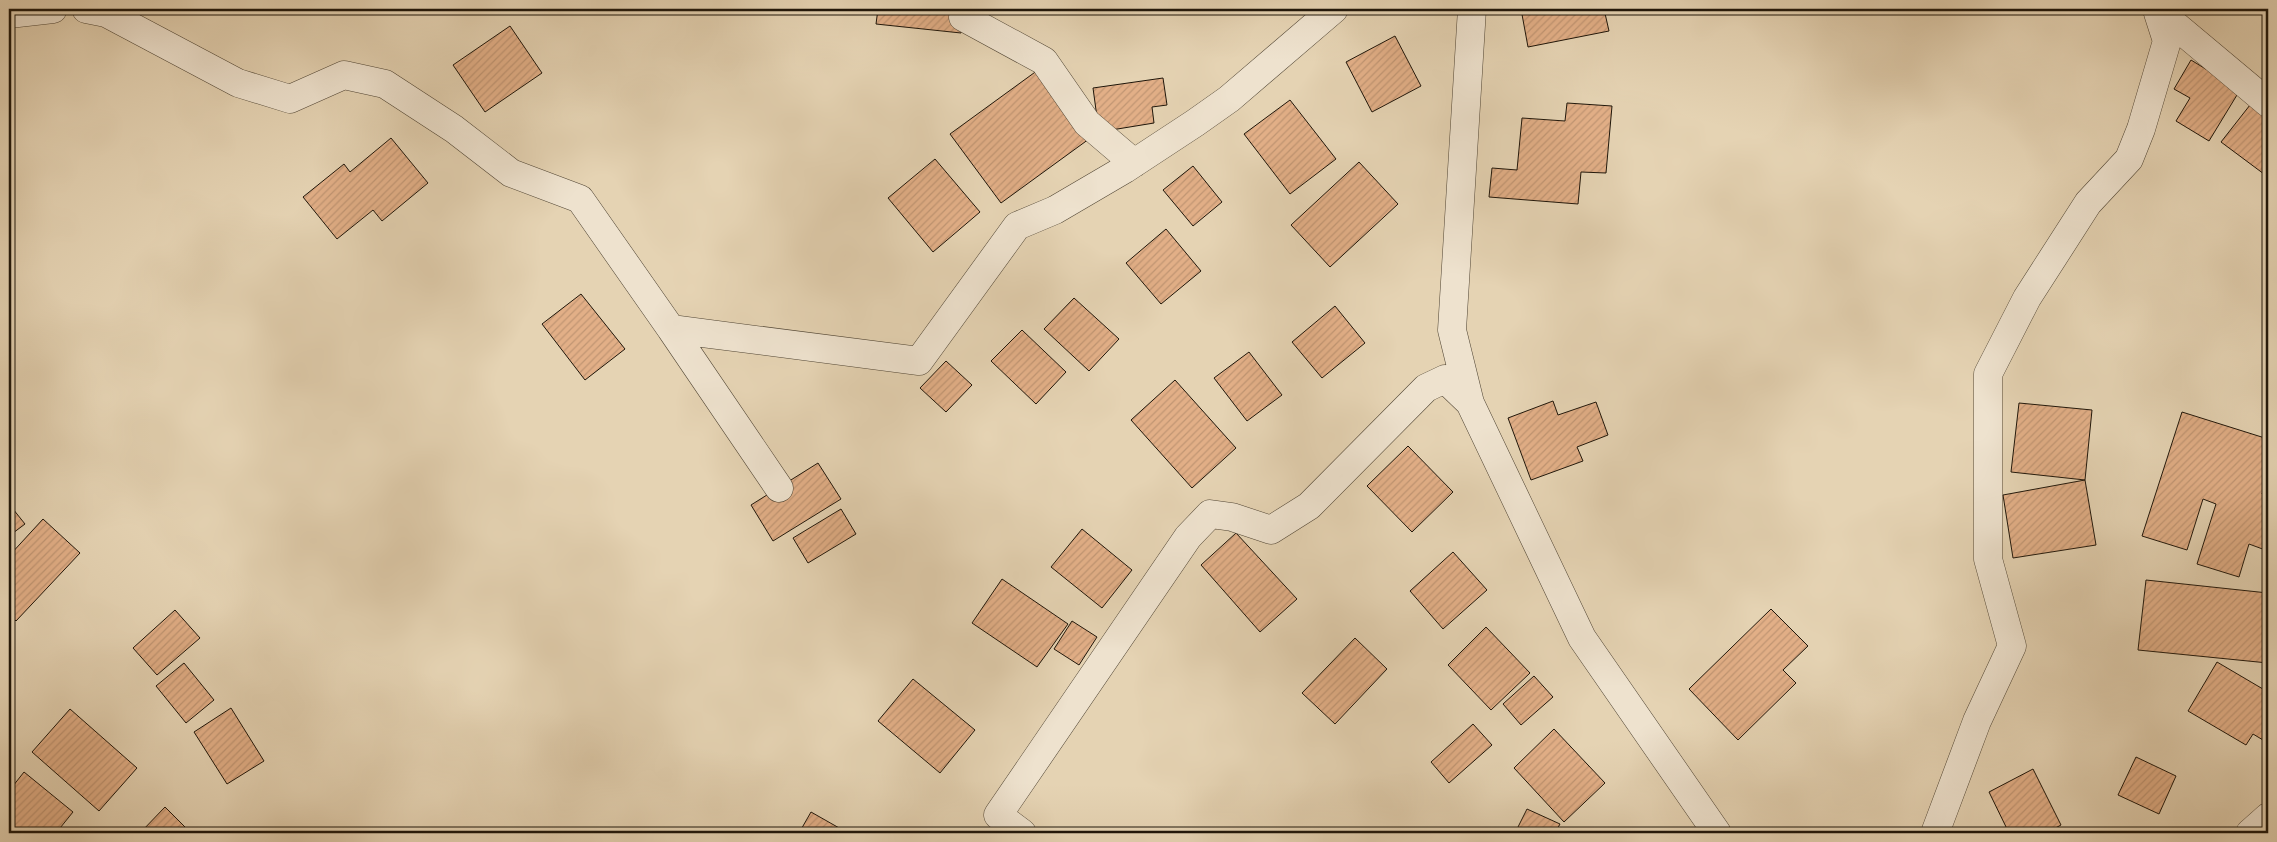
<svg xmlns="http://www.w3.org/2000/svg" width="2277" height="842" font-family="'Sorts Mill Goudy',serif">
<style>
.building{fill:url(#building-hatch);stroke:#1f160a}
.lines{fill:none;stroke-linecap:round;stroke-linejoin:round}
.minor-casing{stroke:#504534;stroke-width:29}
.minor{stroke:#eee2ce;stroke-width:28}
</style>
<defs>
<pattern id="building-hatch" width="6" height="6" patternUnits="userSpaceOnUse" patternTransform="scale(1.25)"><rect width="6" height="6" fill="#e2af87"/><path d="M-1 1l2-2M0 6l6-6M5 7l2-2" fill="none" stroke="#c19673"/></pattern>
</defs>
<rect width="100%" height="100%" fill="#e5d3b3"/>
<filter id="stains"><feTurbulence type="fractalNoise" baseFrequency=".004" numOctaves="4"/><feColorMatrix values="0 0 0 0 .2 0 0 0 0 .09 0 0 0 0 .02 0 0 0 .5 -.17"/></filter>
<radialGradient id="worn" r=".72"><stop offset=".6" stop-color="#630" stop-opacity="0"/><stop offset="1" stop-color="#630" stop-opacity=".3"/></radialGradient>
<path class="building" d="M 878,9 L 964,9 L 961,33 L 876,24 Z
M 1521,9 L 1604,9 L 1609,31 L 1528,47 Z
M 510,26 L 542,73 L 485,112 L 453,65 Z
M 1395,36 L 1421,86 L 1372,112 L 1346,62 Z
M 2191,60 L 2240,90 L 2209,141 L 2176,121 L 2190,98 L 2174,89 Z
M 1038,70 L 1089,139 L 1001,203 L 950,134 Z
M 1163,78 L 1167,105 L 1152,107 L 1154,123 L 1099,132 L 1093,88 Z
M 1290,100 L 1336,159 L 1290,194 L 1244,134 Z
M 1567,103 L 1612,106 L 1606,173 L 1581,172 L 1578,204 L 1489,197 L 1492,168 L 1517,170 L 1522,118 L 1565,121 Z
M 2250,105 L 2268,119 L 2268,177 L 2221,142 Z
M 391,138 L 428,183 L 382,221 L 373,210 L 337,239 L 303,197 L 344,164 L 350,172 Z
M 935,159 L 980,212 L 933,252 L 888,198 Z
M 1359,162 L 1398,204 L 1330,267 L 1291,225 Z
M 1193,166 L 1222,202 L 1193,226 L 1163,190 Z
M 1166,229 L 1201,271 L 1161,304 L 1126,263 Z
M 581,294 L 625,349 L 585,380 L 542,324 Z
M 1074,298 L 1119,339 L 1089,371 L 1044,329 Z
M 1335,306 L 1365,343 L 1322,378 L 1292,342 Z
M 1022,330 L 1066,372 L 1036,404 L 991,361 Z
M 1249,352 L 1282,395 L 1247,421 L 1214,378 Z
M 946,361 L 972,385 L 946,412 L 920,388 Z
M 1175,380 L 1236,448 L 1192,488 L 1131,420 Z
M 1553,401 L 1558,415 L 1596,402 L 1608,435 L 1577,447 L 1583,461 L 1531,480 L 1508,418 Z
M 2019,403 L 2092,410 L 2085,480 L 2011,472 Z
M 2182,412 L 2268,439 L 2268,474 L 2262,494 L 2268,496 L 2268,551 L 2249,544 L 2239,577 L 2197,564 L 2216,504 L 2203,499 L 2187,550 L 2142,536 Z
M 1408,446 L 1453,492 L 1412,532 L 1367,486 Z
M 818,463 L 841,499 L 773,541 L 751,505 Z
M 2085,480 L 2096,545 L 2013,558 L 2003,495 Z
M 9,504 L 25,524 L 9,536 Z
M 841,509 L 856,534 L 808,563 L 793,538 Z
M 43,519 L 80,553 L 16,621 L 9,614 L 9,556 Z
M 1082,529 L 1132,570 L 1102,608 L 1051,567 Z
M 1236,533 L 1297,599 L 1260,632 L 1201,565 Z
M 1453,552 L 1487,590 L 1443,629 L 1410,591 Z
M 1002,579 L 1068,624 L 1037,667 L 972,623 Z
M 2146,580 L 2268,593 L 2268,663 L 2138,650 Z
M 1771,609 L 1808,646 L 1783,670 L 1796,683 L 1738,740 L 1689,689 Z
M 175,610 L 200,638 L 157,675 L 133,648 Z
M 1072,621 L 1097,637 L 1079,665 L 1054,649 Z
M 1486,627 L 1530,673 L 1491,710 L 1448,665 Z
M 1355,638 L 1387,669 L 1335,724 L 1302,693 Z
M 2217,662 L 2268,692 L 2268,707 L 2266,710 L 2268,712 L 2268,730 L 2263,740 L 2253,734 L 2246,745 L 2188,711 Z
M 184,663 L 214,700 L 186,723 L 156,686 Z
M 1534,676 L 1553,697 L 1521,725 L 1503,704 Z
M 913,679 L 975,730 L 940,773 L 878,721 Z
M 231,708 L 264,761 L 227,784 L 194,732 Z
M 70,709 L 137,768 L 99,811 L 32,752 Z
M 1473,724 L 1492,745 L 1449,783 L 1431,762 Z
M 1554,729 L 1605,783 L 1564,822 L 1514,768 Z
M 2136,757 L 2176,776 L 2159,814 L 2118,795 Z
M 2033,769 L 2061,825 L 2046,833 L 2009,833 L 1989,792 Z
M 24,772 L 73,812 L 56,833 L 9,833 L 9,791 Z
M 165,807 L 191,833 L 140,833 Z
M 1527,809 L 1560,824 L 1555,833 L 1515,833 Z
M 811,812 L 848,833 L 799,833 Z"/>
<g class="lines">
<g class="minor-casing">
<path id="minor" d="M 86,9 L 106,13 L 238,83 L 290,99 L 344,75 L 385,84 L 454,129 L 511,173 L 580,199 L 671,329 L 919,361 L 1017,226 L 1055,210 L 1125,169 L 1195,123 L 1229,99 L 1334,9
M 1472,9 L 1452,330 L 1470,403 L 1582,638 L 1717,833
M 2157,10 L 2268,103
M 9,14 L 53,9
M 963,17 L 1044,61 L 1087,123 L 1134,163
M 671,329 L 779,488
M 1022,833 L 998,815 L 1188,537 L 1210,514 L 1232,517 L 1271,530 L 1309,506 L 1426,388 L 1445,379 L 1470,403
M 1935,833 L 1977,721 L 2012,646 L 1988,559 L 1988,374 L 2027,298 L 2088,203 L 2129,159 L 2141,129 L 2167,41 L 2158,13
M 2250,833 L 2268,817"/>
</g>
<use href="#minor" class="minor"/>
</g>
<rect width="2277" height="842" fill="none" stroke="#e5d3b3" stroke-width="30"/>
<rect x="10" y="10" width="2257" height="822" fill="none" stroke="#1f160a" stroke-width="2.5"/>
<rect x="15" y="15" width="2247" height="812" fill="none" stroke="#1f160a"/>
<rect width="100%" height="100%" filter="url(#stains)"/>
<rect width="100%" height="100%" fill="url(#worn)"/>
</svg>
